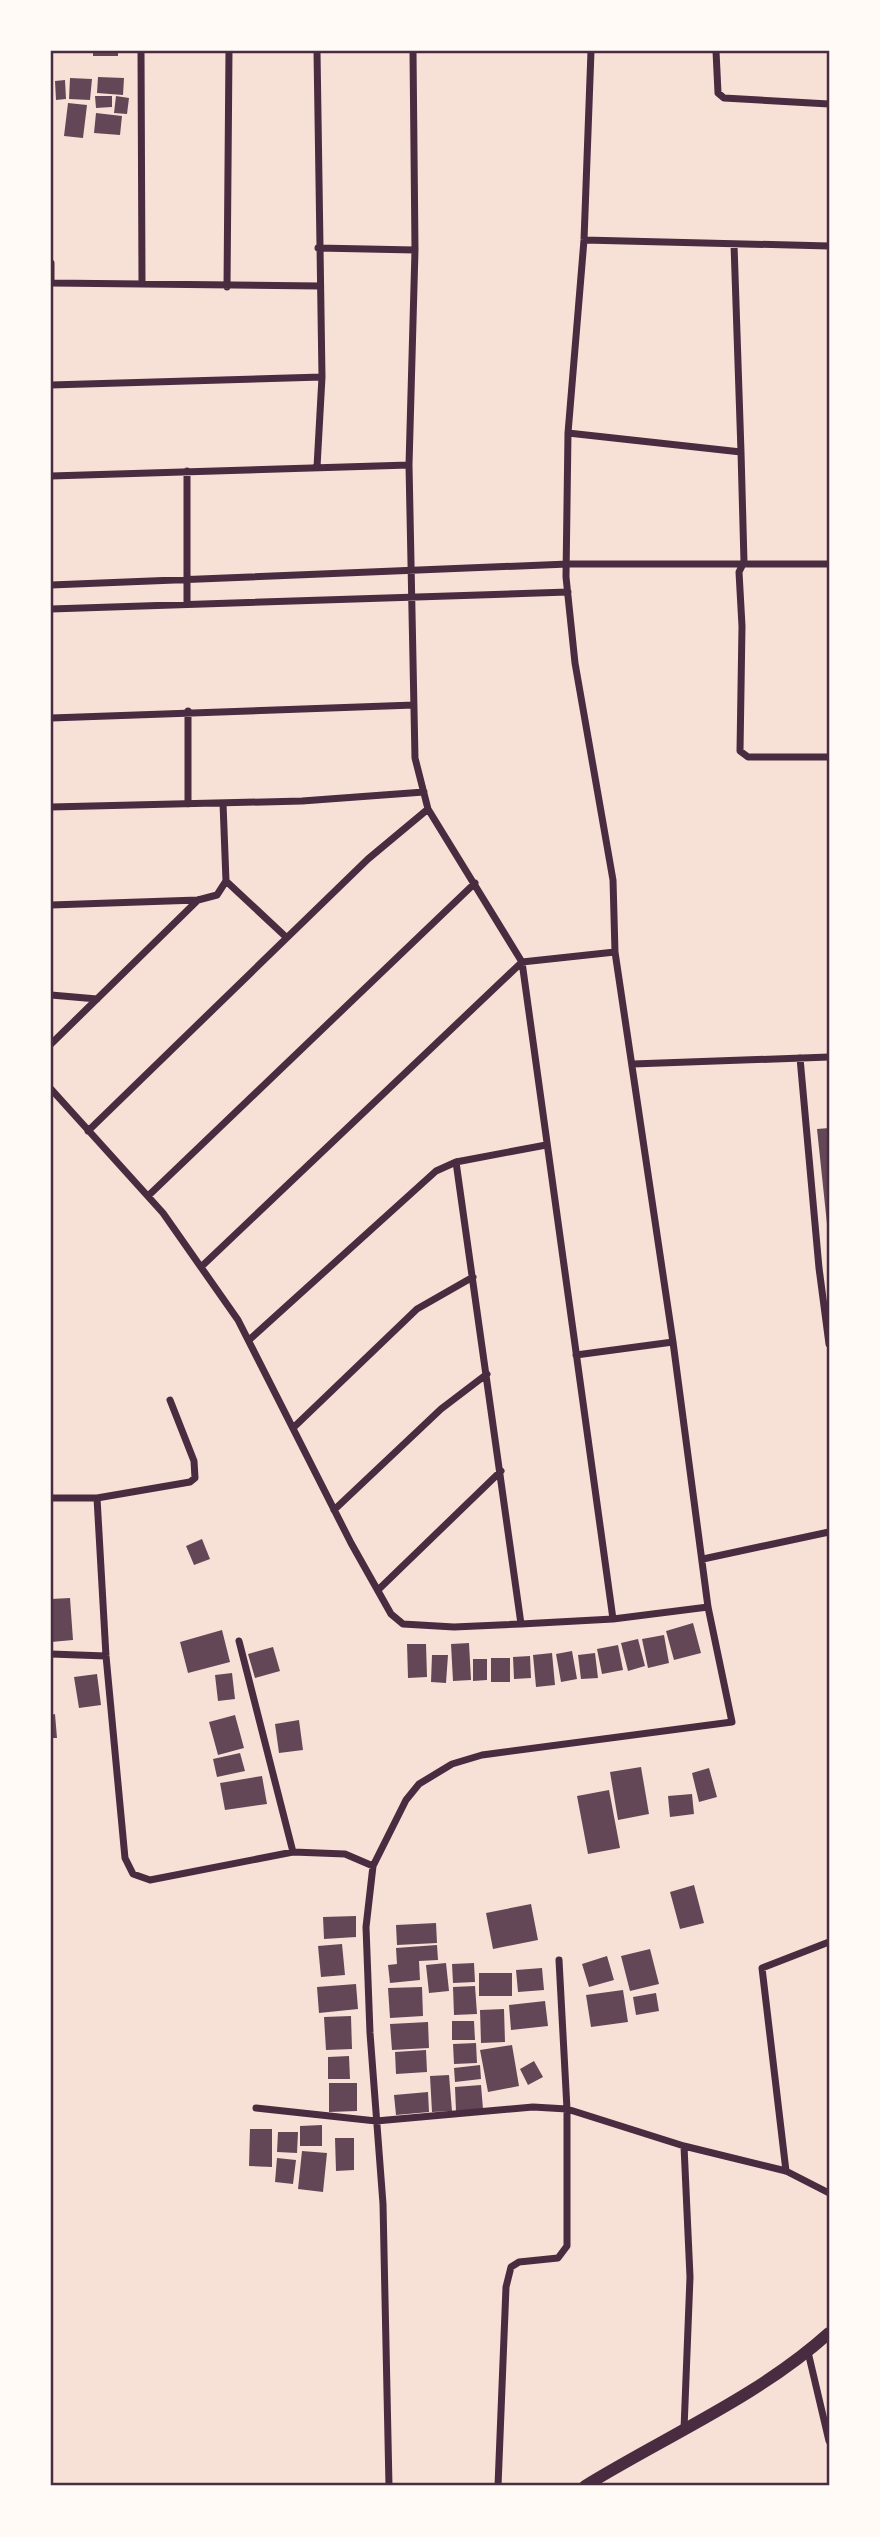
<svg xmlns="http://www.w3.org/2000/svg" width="880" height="2537" font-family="Mulish,sans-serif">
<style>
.building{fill:#644757}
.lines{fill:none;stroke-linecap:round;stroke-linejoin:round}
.minor{stroke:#4a2c40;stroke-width:7}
.tertiary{stroke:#4a2c40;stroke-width:12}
.neatline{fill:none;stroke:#4a2c40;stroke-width:2.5}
</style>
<rect width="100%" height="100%" fill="#f7e1d7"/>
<path class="building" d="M 61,51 L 88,51 L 88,53 L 61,53 Z
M 93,51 L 118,51 L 118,56 L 93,56 Z
M 98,77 L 124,78 L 123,95 L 97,93 Z
M 70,78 L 92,79 L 90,100 L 69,99 Z
M 65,80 L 66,99 L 56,100 L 55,81 Z
M 95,96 L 112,96 L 112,107 L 96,108 Z
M 116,96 L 129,98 L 127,114 L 114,113 Z
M 68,103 L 87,105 L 83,138 L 64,136 Z
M 96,113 L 122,116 L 120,135 L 94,133 Z
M 829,1128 L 829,1224 L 827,1224 L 817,1129 Z
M 202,1539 L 210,1559 L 194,1565 L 186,1546 Z
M 70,1598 L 73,1640 L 51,1642 L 51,1599 Z
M 693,1623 L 701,1653 L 674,1660 L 666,1631 Z
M 222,1630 L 230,1662 L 188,1673 L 180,1642 Z
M 664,1635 L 669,1663 L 648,1668 L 642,1639 Z
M 638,1639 L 645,1666 L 628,1671 L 621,1643 Z
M 469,1643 L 471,1680 L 453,1681 L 451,1644 Z
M 407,1644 L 426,1644 L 427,1677 L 408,1678 Z
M 618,1645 L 623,1670 L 602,1674 L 597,1649 Z
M 273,1647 L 280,1671 L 255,1678 L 248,1654 Z
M 572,1651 L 577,1679 L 561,1682 L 556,1654 Z
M 552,1653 L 555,1685 L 536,1687 L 533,1655 Z
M 595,1653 L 598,1678 L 581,1679 L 578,1655 Z
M 432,1655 L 448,1655 L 446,1683 L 431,1682 Z
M 530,1656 L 531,1678 L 514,1679 L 513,1657 Z
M 491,1658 L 510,1658 L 510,1682 L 491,1682 Z
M 473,1659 L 487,1659 L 487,1680 L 473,1681 Z
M 232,1673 L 235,1699 L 218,1701 L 215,1675 Z
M 97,1674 L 101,1705 L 79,1708 L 74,1677 Z
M 55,1714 L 57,1738 L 51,1738 L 51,1715 Z
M 235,1715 L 244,1748 L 218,1755 L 209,1722 Z
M 299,1720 L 303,1750 L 279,1753 L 275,1724 Z
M 240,1753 L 245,1771 L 217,1777 L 213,1759 Z
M 641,1767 L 649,1814 L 618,1820 L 610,1772 Z
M 709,1768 L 717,1797 L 699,1802 L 692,1773 Z
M 262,1776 L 267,1804 L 225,1810 L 220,1783 Z
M 609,1790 L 620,1848 L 588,1854 L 577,1796 Z
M 692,1794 L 694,1814 L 670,1817 L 668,1796 Z
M 694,1885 L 704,1923 L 680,1929 L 670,1892 Z
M 531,1904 L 538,1940 L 493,1949 L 486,1913 Z
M 356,1916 L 356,1937 L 324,1939 L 323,1917 Z
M 436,1923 L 437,1943 L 397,1945 L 396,1925 Z
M 342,1944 L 345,1975 L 321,1977 L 318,1946 Z
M 437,1945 L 438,1960 L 419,1961 L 420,1980 L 390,1983 L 388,1965 L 397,1964 L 396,1948 Z
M 650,1949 L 659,1984 L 630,1991 L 621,1956 Z
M 607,1956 L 614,1980 L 589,1987 L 582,1964 Z
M 446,1963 L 449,1991 L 429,1993 L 426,1965 Z
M 474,1963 L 475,1982 L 453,1983 L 452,1964 Z
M 542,1968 L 544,1990 L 518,1992 L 516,1970 Z
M 479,1973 L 512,1973 L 512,1996 L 479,1996 Z
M 356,1984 L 358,2009 L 319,2013 L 317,1987 Z
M 475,1986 L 477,2014 L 454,2015 L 453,1987 Z
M 422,1987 L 423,2016 L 390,2018 L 388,1988 Z
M 623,1990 L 628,2022 L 591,2027 L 586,1995 Z
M 656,1993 L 659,2011 L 636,2015 L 633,1997 Z
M 545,2001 L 548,2026 L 511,2030 L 509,2005 Z
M 504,2009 L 505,2042 L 481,2043 L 480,2010 Z
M 351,2016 L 352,2049 L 326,2050 L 324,2017 Z
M 452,2021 L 474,2021 L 475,2040 L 452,2040 Z
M 428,2022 L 429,2048 L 392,2050 L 390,2024 Z
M 476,2043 L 477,2063 L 454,2064 L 453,2044 Z
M 512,2045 L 519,2086 L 488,2092 L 480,2050 Z
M 426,2050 L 427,2072 L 396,2074 L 395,2052 Z
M 349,2056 L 350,2079 L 328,2079 L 328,2057 Z
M 534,2061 L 543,2077 L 528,2085 L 520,2069 Z
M 480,2065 L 481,2079 L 455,2082 L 454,2068 Z
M 449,2075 L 452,2111 L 432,2112 L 430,2076 Z
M 329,2083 L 357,2083 L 357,2111 L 329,2112 Z
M 481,2085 L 483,2109 L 456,2111 L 455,2087 Z
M 428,2092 L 429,2112 L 396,2115 L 394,2095 Z
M 322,2125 L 322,2146 L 300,2146 L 300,2126 Z
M 250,2129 L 272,2129 L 272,2167 L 249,2166 Z
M 278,2132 L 298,2132 L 297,2153 L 277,2152 Z
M 335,2138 L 354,2138 L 354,2170 L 336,2171 Z
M 302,2151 L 327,2153 L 323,2192 L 298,2189 Z
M 277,2158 L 296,2160 L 293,2184 L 275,2182 Z"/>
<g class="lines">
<path class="minor" d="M 141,51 L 142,282
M 413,51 L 415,250 L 409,465 L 415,758 L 428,809 L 522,962 L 615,952
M 716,51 L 718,93 L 724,98 L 829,104
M 584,240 L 829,246
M 734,244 L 741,452
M 318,248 L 415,250
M 51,263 L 51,283
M 51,283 L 320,286
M 227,287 L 229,51
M 51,385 L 322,377
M 568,433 L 741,452 L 744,562 L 739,572 L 742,626 L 740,751 L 748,757 L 829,757
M 317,467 L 322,377 L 317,51
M 51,476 L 409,465
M 51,585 L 568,564 L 829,564
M 187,604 L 187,471
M 51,609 L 568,592
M 188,711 L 188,804
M 51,718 L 414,705
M 51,807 L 302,801 L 424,792
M 226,881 L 286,937
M 51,905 L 198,900 L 217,895 L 226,881 L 223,803
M 522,962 L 613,1619
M 51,995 L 97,999
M 51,1044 L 198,900
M 800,1058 L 819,1268 L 829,1344
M 633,1064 L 829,1057
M 51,1089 L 163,1213 L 238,1320 L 351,1543 L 391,1614 L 403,1624 L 454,1627 L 521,1624 L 613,1619 L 708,1607
M 88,1131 L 368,859 L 428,809
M 148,1196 L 475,883
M 201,1267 L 522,962
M 249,1340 L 436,1171 L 456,1162
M 576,1355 L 673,1342
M 170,1400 L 194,1461 L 195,1478 L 190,1482 L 97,1498 L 106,1656 L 125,1858 L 133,1874 L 150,1880 L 293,1852 L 345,1854 L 373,1866
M 293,1428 L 417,1309 L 473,1277
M 51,1498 L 97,1498
M 334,1510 L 441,1409 L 487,1374
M 703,1559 L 829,1532
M 378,1590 L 501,1471
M 521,1624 L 456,1162 L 546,1145
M 239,1641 L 293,1852
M 51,1654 L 106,1656
M 256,2108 L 376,2121 L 533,2107 L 567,2109 L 684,2146 L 786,2171 L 829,2193
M 786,2171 L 762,1968 L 829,1942
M 808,2352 L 829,2441
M 684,2429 L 690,2277 L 684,2146
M 389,2486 L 383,2204 L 370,2033 L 366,1927 L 373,1866 L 406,1800 L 419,1784 L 452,1764 L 482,1755 L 732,1722 L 708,1607 L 673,1342 L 615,952 L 613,880 L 575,663 L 566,577 L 568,433 L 584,240 L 591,51
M 498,2486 L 506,2287 L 511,2267 L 519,2262 L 558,2258 L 567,2246 L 567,2109 L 559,1960"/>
<path class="tertiary" d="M 585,2486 C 666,2436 758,2397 829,2333"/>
</g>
<rect width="880" height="2537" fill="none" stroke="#fffaf5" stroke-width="105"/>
<rect x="52" y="52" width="776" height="2432" class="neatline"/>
</svg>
